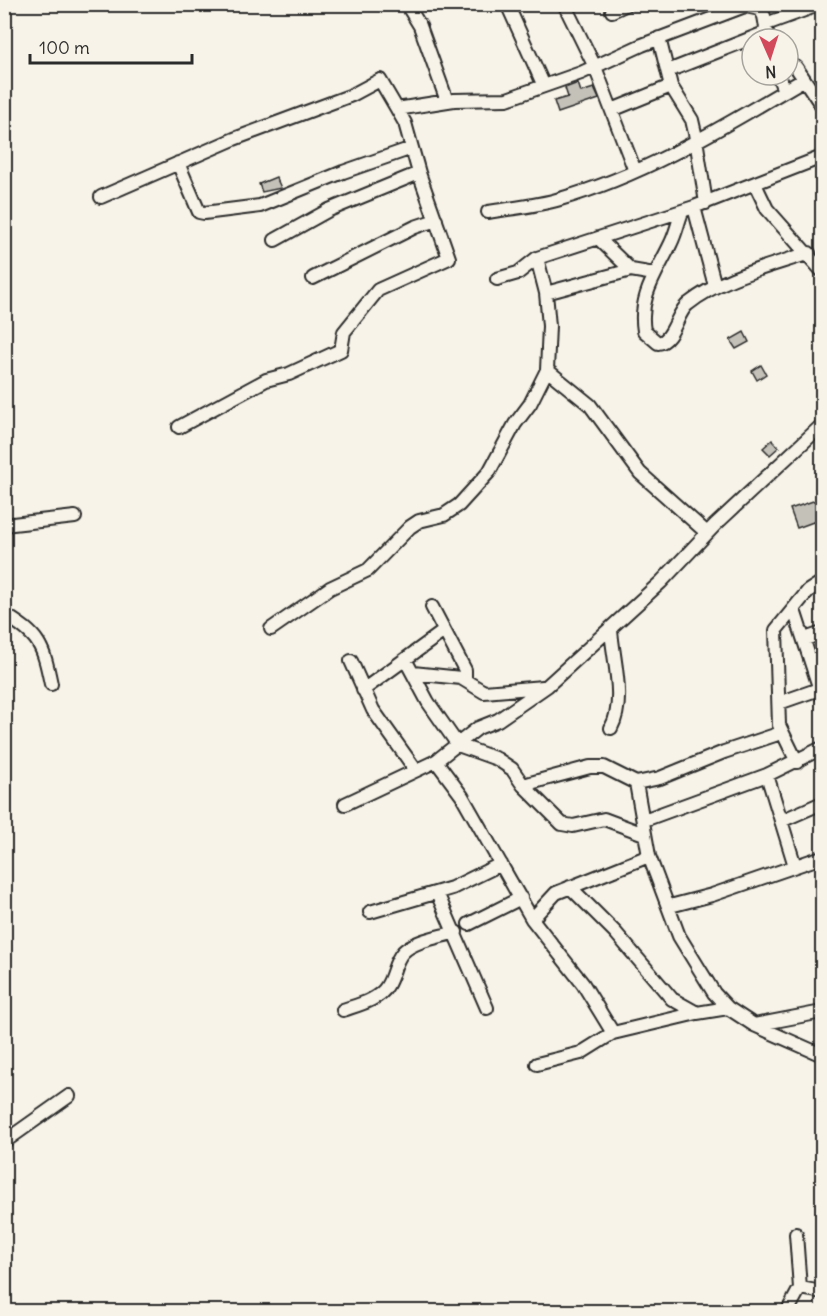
<svg xmlns="http://www.w3.org/2000/svg" width="827" height="1316" font-family="Delius,sans-serif">
<style>
.building{fill:#c4c1b9;stroke:#2b2b2b;stroke-width:1.5}
.lines{fill:none;stroke-linecap:round;stroke-linejoin:round}
.minor-casing{stroke:#2b2b2b;stroke-width:16}
.minor{stroke:#f7f3e8;stroke-width:12}
</style>
<rect width="100%" height="100%" fill="#f7f3e8"/>
<filter id="ink" filterUnits="userSpaceOnUse"><feTurbulence type="fractalNoise" baseFrequency=".0167" numOctaves="2"/><feDisplacementMap in="SourceGraphic" scale="12" xChannelSelector="R" yChannelSelector="G"/><feConvolveMatrix kernelMatrix="1 2 1 2 8 2 1 2 1" color-interpolation-filters="sRGB"/></filter>
<g filter="url(#ink)">
<path class="building" d="M 578,83 L 581,92 L 594,88 L 599,99 L 558,113 L 554,101 L 568,97 L 565,88 Z
M 276,177 L 281,188 L 262,192 L 259,184 Z
M 744,332 L 749,342 L 736,349 L 730,340 Z
M 761,365 L 766,374 L 757,380 L 752,371 Z
M 772,440 L 779,447 L 770,455 L 763,448 Z
M 819,499 L 822,508 L 822,537 L 816,521 L 797,528 L 790,509 Z"/>
<g class="lines">
<g class="minor-casing">
<path id="minor" d="M 507,4 L 544,86
M 564,4 L 595,67 L 635,171
M 409,8 L 420,26 L 447,101
M 612,11 L 627,4
M 766,24 L 821,4
M 659,38 L 671,86 L 692,120 L 695,133 L 706,203
M 796,67 L 822,106
M 668,71 L 767,32
M 778,75 L 784,91
M 612,110 L 671,86
M 178,163 L 199,212 L 204,213 L 260,206 L 343,172 L 412,148
M 755,184 L 767,209 L 822,271
M 101,197 L 234,139 L 352,95 L 380,80 L 397,109 L 454,100 L 507,99 L 581,73 L 642,45 L 745,6 L 760,9 L 764,16 L 768,39
M 694,207 L 715,286
M 488,212 C 512,208 537,206 560,199 C 648,174 726,125 803,80
M 682,212 C 678,222 676,233 671,243 C 657,273 638,296 644,331 L 658,343 C 673,342 677,312 688,304 C 722,277 768,267 809,253
M 598,238 L 631,270
M 275,240 L 329,210 L 419,173
M 313,278 L 415,227 L 436,220
M 497,279 L 518,273 L 537,258 L 694,207 L 822,157
M 546,293 L 631,270 L 654,274
M 547,370 L 590,405 L 640,473 L 707,533
M 179,427 L 266,380 L 289,374 L 341,350 L 344,332 L 378,290 L 449,258 L 419,173 L 405,123 L 397,109
M 4,525 L 75,517
M 432,607 L 465,670 L 465,679
M 794,610 L 822,696
M 4,614 C 40,636 43,645 51,684
M 271,629 L 330,588 L 368,570 L 410,527 L 419,521 L 444,515 L 459,505 L 489,472 L 515,424 L 530,404 L 547,370 L 549,326 L 546,293 L 537,258
M 611,630 C 613,659 626,701 611,728
M 805,639 L 822,633
M 351,661 L 373,710 L 415,769
M 406,661 L 428,702 L 458,745 L 497,759 L 512,769 L 523,785 L 562,824 L 573,826 L 604,819 L 644,834
M 413,673 L 461,678 L 484,692 L 543,687
M 363,690 L 444,631
M 779,703 L 822,688
M 436,761 L 462,796 L 532,919 L 583,984 L 613,1033
M 797,762 L 779,725 L 776,630 L 808,591 L 822,582
M 767,775 L 795,866
M 636,783 L 649,856 L 679,936 L 714,993 L 728,1008 L 754,1025 L 822,1055
M 523,785 L 590,767 L 604,767 L 636,783 L 660,778 L 724,752 L 781,733
M 345,804 L 436,761 L 478,728 L 498,720 L 547,686 L 661,582 L 715,525 L 822,425
M 644,820 L 767,775 L 822,748
M 781,821 L 822,803
M 570,887 L 615,932 L 672,999 L 697,1013
M 437,893 L 487,1008
M 670,906 L 712,895 L 822,857
M 370,912 L 452,888 L 501,864
M 532,919 L 556,893 L 649,856
M 469,924 L 521,898
M 343,1010 C 357,1005 379,1000 387,986 C 394,975 394,962 403,952 C 415,940 440,937 456,932
M 754,1025 L 822,1012
M 537,1064 L 581,1053 L 613,1033 L 697,1013 L 728,1008
M 4,1142 L 69,1096
M 800,1288 L 822,1292
M 787,1312 L 800,1288 L 796,1234"/>
</g>
<use href="#minor" class="minor"/>
</g>
</g>
<rect width="827" height="1316" fill="none" stroke="#f7f3e8" stroke-width="24"/>
<rect x="12" y="12" width="803" height="1292" fill="none" stroke="#2b2b2b" stroke-width="2" filter="url(#ink)"/>
<g transform="translate(770 57) rotate(177)"><circle r="28" fill="#f7f3e8" stroke="#a5a39c" stroke-width="1.5"/>
<path d="M0-4.5L10 22L0 15L-10 22Z" fill="#d1495b"/>
<text y="-9" font-size="16" font-weight="bold" text-anchor="middle" fill="#2b2b2b">N</text>
</g>
<path d="M30 54v9h162v-9" fill="none" stroke="#2b2b2b" stroke-width="3"/>
<text x="39" y="54" font-size="18" fill="#2b2b2b" stroke="#f7f3e8" stroke-width="4.5" paint-order="stroke">100 m</text>
</svg>
